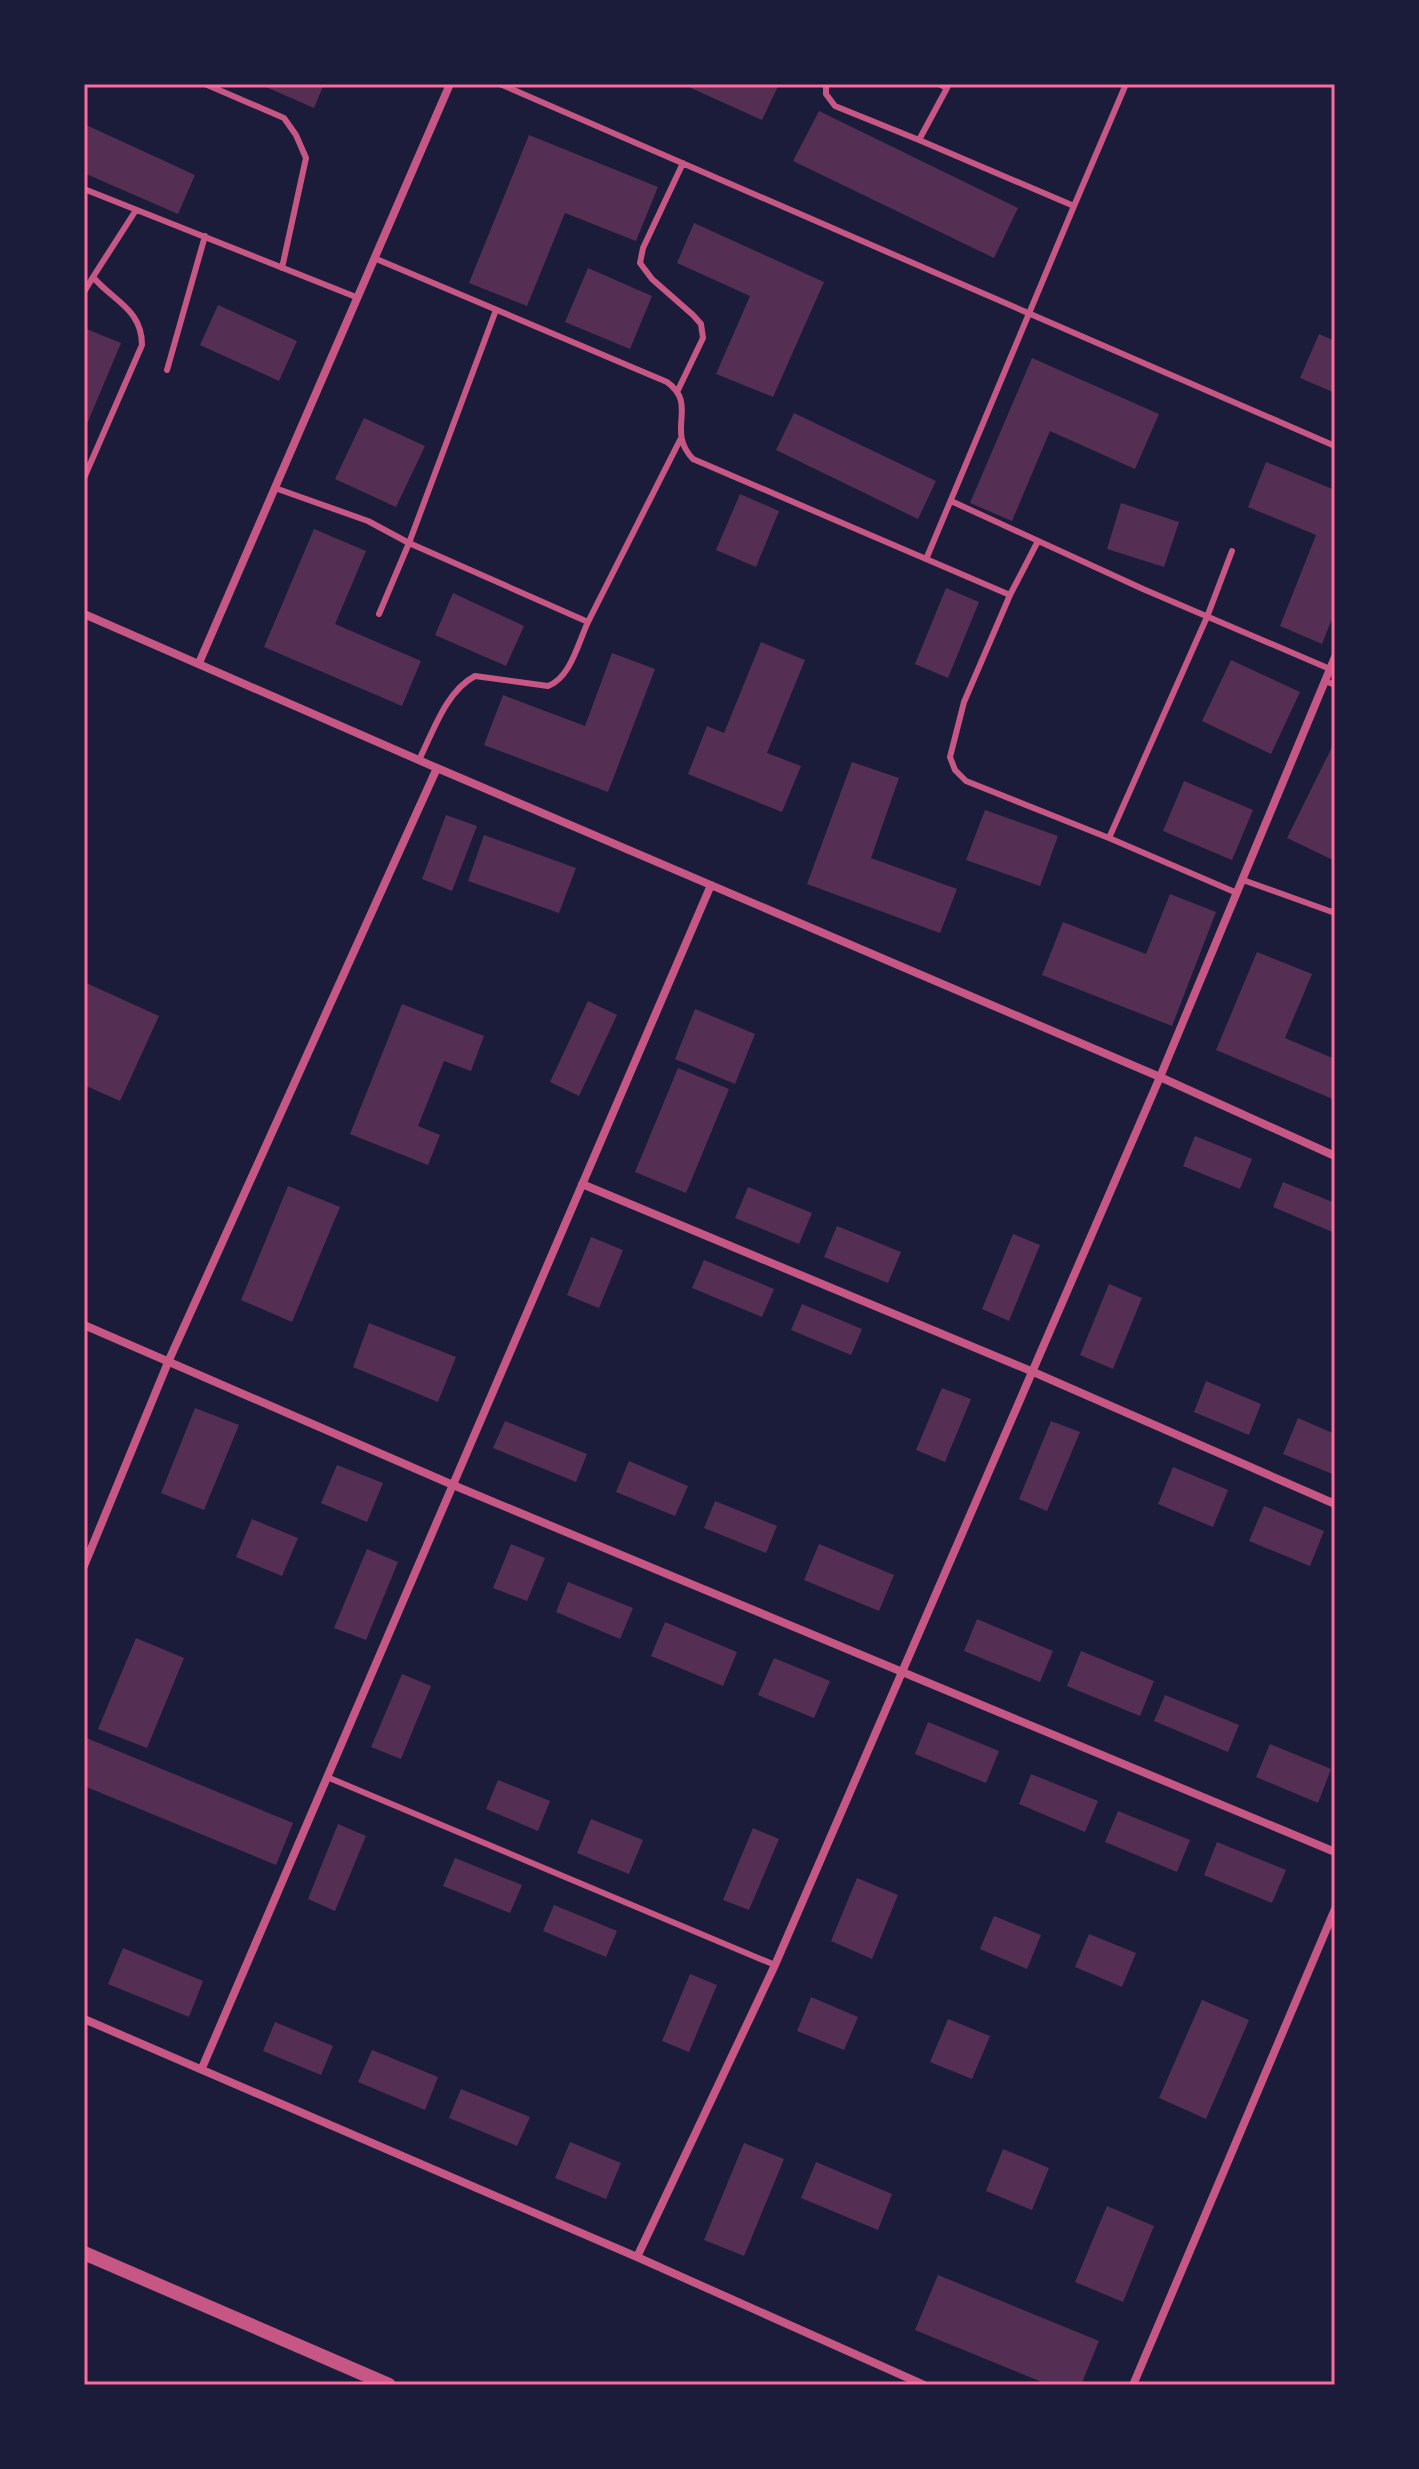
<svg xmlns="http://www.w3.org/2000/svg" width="1419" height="2469" font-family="Raleway,sans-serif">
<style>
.building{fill:#542f53}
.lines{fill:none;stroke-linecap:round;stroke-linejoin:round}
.service{stroke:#c65784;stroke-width:6}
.minor{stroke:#c65784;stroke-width:8}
.tertiary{stroke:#c65784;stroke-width:14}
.neatline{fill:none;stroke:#ff6b9d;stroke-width:3}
</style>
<rect width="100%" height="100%" fill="#1b1b3a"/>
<path class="building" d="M 259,84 L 324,84 L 314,108 Z
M 682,84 L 779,84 L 762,120 Z
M 819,111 L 1018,208 L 994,258 L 793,161 Z
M 84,124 L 195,175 L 178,214 L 84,173 Z
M 529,135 L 658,187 L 636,241 L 565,213 L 527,306 L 469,283 Z
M 694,223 L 824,282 L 773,397 L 716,374 L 750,296 L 677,263 Z
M 588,268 L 652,296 L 630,349 L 565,322 Z
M 218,305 L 297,341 L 279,381 L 200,345 Z
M 84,328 L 121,343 L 84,431 Z
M 1319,334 L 1335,341 L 1335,393 L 1300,378 Z
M 1032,358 L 1159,414 L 1135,469 L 1050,431 L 1012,521 L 970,503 Z
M 794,413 L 936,481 L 918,519 L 776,450 Z
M 364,418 L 425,446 L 396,507 L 335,479 Z
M 1266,462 L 1335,490 L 1335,611 L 1322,644 L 1280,626 L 1316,535 L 1248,507 Z
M 740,494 L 779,511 L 756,567 L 716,550 Z
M 1121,503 L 1179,522 L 1164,567 L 1107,549 Z
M 314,529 L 366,551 L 335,624 L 421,661 L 402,706 L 264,647 Z
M 946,588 L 979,602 L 948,678 L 915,664 Z
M 453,593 L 524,626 L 506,666 L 435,635 Z
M 761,642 L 805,660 L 767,753 L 801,766 L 782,812 L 688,774 L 707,726 L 724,733 Z
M 612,653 L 655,669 L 608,792 L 484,745 L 503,695 L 585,726 Z
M 1231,660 L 1300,692 L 1271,754 L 1202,721 Z
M 1335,741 L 1335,861 L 1287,838 Z
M 852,762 L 899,778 L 871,858 L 957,889 L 940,933 L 807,884 Z
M 1184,781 L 1253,810 L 1232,860 L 1163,831 Z
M 985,810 L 1058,836 L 1040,886 L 966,860 Z
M 446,815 L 477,826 L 452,891 L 422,879 Z
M 484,835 L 576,868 L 559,913 L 468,881 Z
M 1170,894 L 1216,912 L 1172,1026 L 1042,975 L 1063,922 L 1146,954 Z
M 1257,952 L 1312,974 L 1285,1038 L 1335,1059 L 1335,1100 L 1216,1050 Z
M 84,982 L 159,1016 L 120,1101 L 84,1085 Z
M 588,1001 L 617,1015 L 579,1096 L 550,1082 Z
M 402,1004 L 484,1036 L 471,1071 L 444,1061 L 418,1126 L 440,1135 L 428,1165 L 350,1134 Z
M 695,1009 L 755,1034 L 735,1084 L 675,1059 Z
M 678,1068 L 729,1089 L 686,1193 L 635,1172 Z
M 1195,1136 L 1252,1159 L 1240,1189 L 1183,1166 Z
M 1283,1182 L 1335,1203 L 1335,1233 L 1273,1207 Z
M 288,1186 L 340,1207 L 292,1322 L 241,1300 Z
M 748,1187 L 812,1213 L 799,1244 L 735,1218 Z
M 837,1226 L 901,1252 L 888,1283 L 824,1257 Z
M 1013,1234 L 1040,1245 L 1009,1321 L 982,1309 Z
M 591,1237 L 623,1250 L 599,1308 L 567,1295 Z
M 704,1260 L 774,1289 L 762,1317 L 692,1288 Z
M 1109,1284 L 1142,1298 L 1113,1369 L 1080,1355 Z
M 802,1304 L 862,1329 L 851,1355 L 791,1330 Z
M 369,1323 L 456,1357 L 438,1402 L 353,1367 Z
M 1206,1381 L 1261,1404 L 1249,1435 L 1194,1412 Z
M 942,1388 L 971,1399 L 945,1462 L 916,1450 Z
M 195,1408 L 239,1425 L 204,1510 L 161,1493 Z
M 1298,1418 L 1335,1434 L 1335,1475 L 1283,1454 Z
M 505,1421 L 587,1454 L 576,1482 L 493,1448 Z
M 1051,1421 L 1080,1432 L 1047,1511 L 1019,1499 Z
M 629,1461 L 688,1486 L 675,1516 L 616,1492 Z
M 337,1465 L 383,1483 L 367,1522 L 321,1503 Z
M 1173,1467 L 1228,1490 L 1213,1527 L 1158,1504 Z
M 715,1501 L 777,1526 L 766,1553 L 704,1528 Z
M 1264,1506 L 1324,1531 L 1310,1566 L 1249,1541 Z
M 252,1519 L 298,1538 L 282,1576 L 236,1557 Z
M 511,1544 L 545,1558 L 527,1601 L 493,1588 Z
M 819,1544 L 894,1575 L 879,1611 L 804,1580 Z
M 367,1549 L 398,1562 L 366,1640 L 334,1628 Z
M 568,1582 L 633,1608 L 620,1639 L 556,1612 Z
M 977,1619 L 1053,1651 L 1040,1682 L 964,1651 Z
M 665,1622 L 737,1652 L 723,1686 L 651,1656 Z
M 136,1638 L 184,1658 L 147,1748 L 98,1729 Z
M 1081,1651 L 1154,1681 L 1140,1716 L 1067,1686 Z
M 774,1658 L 830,1681 L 814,1718 L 758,1695 Z
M 402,1674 L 431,1686 L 401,1759 L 371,1747 Z
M 1165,1695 L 1239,1725 L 1228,1752 L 1154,1721 Z
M 928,1722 L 999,1751 L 986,1783 L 915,1754 Z
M 84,1737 L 293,1823 L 276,1865 L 84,1786 Z
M 1270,1744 L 1331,1769 L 1318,1803 L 1256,1777 Z
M 1031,1774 L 1098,1801 L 1085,1832 L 1019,1804 Z
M 498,1780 L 550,1801 L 538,1831 L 486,1809 Z
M 1118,1811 L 1190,1840 L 1177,1872 L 1105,1842 Z
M 591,1819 L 643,1840 L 629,1874 L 577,1853 Z
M 338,1824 L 366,1836 L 335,1911 L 308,1899 Z
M 753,1828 L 779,1839 L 749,1910 L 723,1900 Z
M 1217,1842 L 1286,1870 L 1272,1903 L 1204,1875 Z
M 455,1858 L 522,1885 L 510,1913 L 443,1886 Z
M 857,1878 L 898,1895 L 872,1959 L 831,1941 Z
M 554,1905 L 617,1931 L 606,1957 L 543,1931 Z
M 994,1916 L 1041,1935 L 1027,1969 L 980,1949 Z
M 1089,1934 L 1136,1953 L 1122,1987 L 1075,1967 Z
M 123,1948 L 203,1981 L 189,2017 L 108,1984 Z
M 690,1974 L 717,1985 L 689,2052 L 662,2041 Z
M 811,1997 L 858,2017 L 844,2050 L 797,2031 Z
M 1202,2000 L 1249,2020 L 1206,2119 L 1159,2098 Z
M 948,2019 L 990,2036 L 972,2079 L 930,2062 Z
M 275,2022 L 333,2046 L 321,2075 L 263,2051 Z
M 372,2050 L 438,2077 L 425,2110 L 358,2082 Z
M 461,2089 L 530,2117 L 517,2146 L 449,2118 Z
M 570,2142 L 621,2163 L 606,2199 L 555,2178 Z
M 744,2143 L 784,2159 L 744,2256 L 704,2240 Z
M 1003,2149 L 1049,2168 L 1032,2210 L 986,2191 Z
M 816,2162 L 892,2194 L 878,2230 L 801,2198 Z
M 1107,2206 L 1154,2226 L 1123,2302 L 1075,2282 Z
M 938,2275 L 1099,2341 L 1081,2385 L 1049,2385 L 915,2330 Z"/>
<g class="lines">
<path class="service" d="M 205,84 L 284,118 L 296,135 L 306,158 L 282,268
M 500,84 L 1335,446
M 826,84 L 826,94 L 835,106 L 919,140
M 939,84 L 947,88 L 949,84
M 84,189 L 356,297
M 1074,206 L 1126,84
M 374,258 L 667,382 C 699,405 665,430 693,459 L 1010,595 L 964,702 L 950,757 L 955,770 L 966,781 L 1109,838 L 1237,893
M 84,292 L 93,277
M 496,310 L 409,543 L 588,622 L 680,440
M 167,370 L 205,236
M 678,390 L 703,338 L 701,324 L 693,315 L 652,279 L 640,263 L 643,248 L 683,163
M 84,478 L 142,345 C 142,309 113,301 93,277 L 136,210
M 275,488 L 368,521 L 409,543 L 379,614
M 951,501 L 1143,589 L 1330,669
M 927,557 L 1074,206 L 919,140 L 947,88
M 1010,595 L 1038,541
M 1325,681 L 1335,685
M 419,760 C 433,732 446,691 475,676 L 548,686 C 571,677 578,643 588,622
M 1109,838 L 1207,617 L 1232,551
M 1243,880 L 1335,913
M 1335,943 L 1335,950
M 327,1777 L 775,1965"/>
<path class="minor" d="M 84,614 L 437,768 L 1160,1077 L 1335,1156
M 199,663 L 450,84
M 582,1184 L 1031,1371 L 1335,1504
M 84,1325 L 453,1485 L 1335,1852
M 84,1566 L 169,1360 L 437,768
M 84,2019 L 637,2257 L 924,2385
M 202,2068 L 711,885
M 637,2257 L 775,1965 L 1160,1077 L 1335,657
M 1133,2385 L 1335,1909"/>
<path class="tertiary" d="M 84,2253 L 389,2385"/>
</g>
<rect width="1419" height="2469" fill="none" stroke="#1b1b3a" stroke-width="172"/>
<rect x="86" y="86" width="1247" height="2297" class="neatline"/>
</svg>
